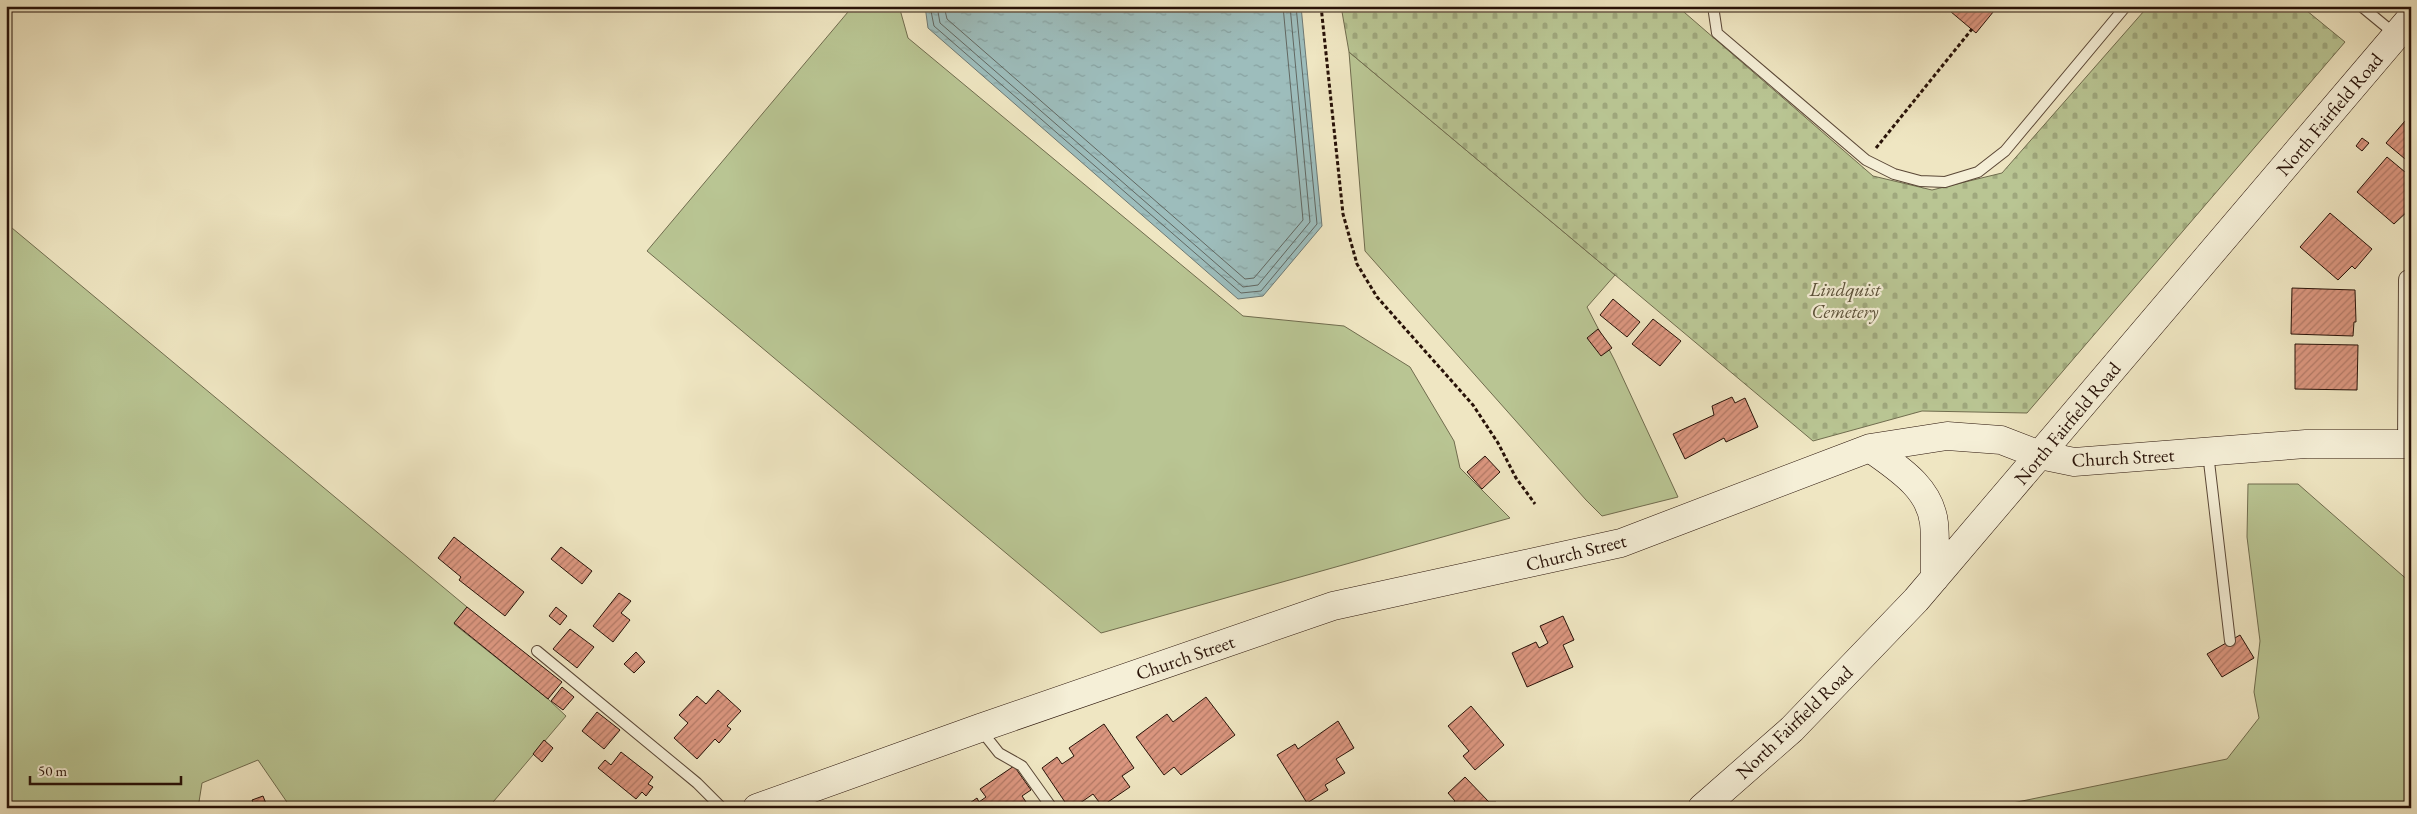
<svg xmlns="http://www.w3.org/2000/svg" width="2417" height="814" font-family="'EB Garamond',serif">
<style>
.green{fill:#b9c593;stroke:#706c4e}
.cemetery{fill:url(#cemetery-stones);stroke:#706c4e}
.water{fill:url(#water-ripples);stroke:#6e7974}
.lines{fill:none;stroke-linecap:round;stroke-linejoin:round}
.shore{stroke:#626862;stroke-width:1}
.building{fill:url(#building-hatch);stroke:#281208}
.lane-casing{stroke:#5a4736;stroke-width:12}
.street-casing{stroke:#5a4736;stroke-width:22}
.secondary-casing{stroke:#281208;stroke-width:29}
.path{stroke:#281208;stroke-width:3;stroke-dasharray:4 2.5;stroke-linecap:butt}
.lane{stroke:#f5efd7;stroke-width:10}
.street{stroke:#f5efd7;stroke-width:20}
.secondary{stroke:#f5efd7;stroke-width:28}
.labels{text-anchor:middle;stroke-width:4.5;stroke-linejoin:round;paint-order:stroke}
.street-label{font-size:19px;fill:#281208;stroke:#f5efd7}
.park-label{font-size:19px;font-style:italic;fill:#5b5139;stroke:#f5efd7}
</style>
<defs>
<pattern id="cemetery-stones" width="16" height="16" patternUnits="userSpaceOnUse" patternTransform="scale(1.25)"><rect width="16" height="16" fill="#b9c593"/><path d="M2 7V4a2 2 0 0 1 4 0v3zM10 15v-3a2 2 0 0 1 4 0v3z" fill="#9fa87d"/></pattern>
<pattern id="water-ripples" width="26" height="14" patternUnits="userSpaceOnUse" patternTransform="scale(1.25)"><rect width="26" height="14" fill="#9dbdbc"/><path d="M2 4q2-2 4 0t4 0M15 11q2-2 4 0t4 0" fill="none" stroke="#87a1a0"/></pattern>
<pattern id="building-hatch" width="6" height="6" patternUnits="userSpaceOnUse" patternTransform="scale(1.25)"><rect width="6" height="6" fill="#db967f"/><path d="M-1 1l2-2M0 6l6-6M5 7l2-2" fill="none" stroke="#b27966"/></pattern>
</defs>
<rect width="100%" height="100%" fill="#efe6c2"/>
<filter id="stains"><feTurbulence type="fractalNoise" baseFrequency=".004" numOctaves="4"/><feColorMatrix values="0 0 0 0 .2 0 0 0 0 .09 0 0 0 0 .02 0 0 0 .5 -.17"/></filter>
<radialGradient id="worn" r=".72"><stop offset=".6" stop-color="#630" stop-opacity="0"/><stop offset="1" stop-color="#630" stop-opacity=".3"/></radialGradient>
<path class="green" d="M 853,6 L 899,6 L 908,38 L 1243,316 L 1344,326 L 1410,367 L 1454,441 L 1460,468 L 1510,518 L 1101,633 L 647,251 Z
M 1349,52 L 1615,275 L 1587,307 L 1615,361 L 1678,497 L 1602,516 L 1586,500 L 1365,251 Z
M 6,223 L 467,607 L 454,624 L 548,699 L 566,716 L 488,808 L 291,808 L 258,760 L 202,783 L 198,808 L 6,808 Z
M 2248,484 L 2298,484 L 2411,583 L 2411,808 L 1988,808 L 2227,759 L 2259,718 L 2254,692 L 2260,641 L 2247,537 Z"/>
<path class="cemetery" d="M 1341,6 L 1677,6 L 1873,176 L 1932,190 L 2002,173 L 2144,11 L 2152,6 L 2301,6 L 2345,42 L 2027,413 L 1922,411 L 1813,441 L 1349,52 Z"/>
<path class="water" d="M 925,6 L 1301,6 L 1322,226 L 1263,296 L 1238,299 L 928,28 Z"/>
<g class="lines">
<path class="shore" d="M 930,6 L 934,26 L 1241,293 L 1261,291 L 1317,224 L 1296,6
M 937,6 L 940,23 L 1243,287 L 1258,285 L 1310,222 L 1290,6
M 944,6 L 947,19 L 1245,279 L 1254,278 L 1303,220 L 1283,6"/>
</g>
<path class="building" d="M 1944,6 L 1998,6 L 1976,33 Z
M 2411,114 L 2411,164 L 2386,143 Z
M 2362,138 L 2369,143 L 2362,151 L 2356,146 Z
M 2387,157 L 2411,177 L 2411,208 L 2394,224 L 2357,192 Z
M 2330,213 L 2372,249 L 2355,269 L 2352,266 L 2338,280 L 2300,247 Z
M 2292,288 L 2355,290 L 2356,322 L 2354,322 L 2353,336 L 2291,334 Z
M 1613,299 L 1640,322 L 1627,337 L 1600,315 Z
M 1653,319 L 1681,341 L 1660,366 L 1632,344 Z
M 1598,329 L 1612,348 L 1601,356 L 1587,338 Z
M 2295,344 L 2358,345 L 2357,390 L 2295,389 Z
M 1732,397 L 1735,403 L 1745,398 L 1758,427 L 1726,442 L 1724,438 L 1685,459 L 1673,434 L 1714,415 L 1712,406 Z
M 1485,456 L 1500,472 L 1482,489 L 1467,472 Z
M 454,537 L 524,592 L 505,616 L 459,580 L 461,577 L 438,558 Z
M 561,547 L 592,571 L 582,584 L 551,559 Z
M 619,593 L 631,601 L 621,613 L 630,620 L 613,642 L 593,626 Z
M 467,607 L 562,682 L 548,699 L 454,623 Z
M 556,607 L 567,616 L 560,625 L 549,616 Z
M 1563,616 L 1574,640 L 1563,645 L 1573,667 L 1527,687 L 1512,653 L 1536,642 L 1539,648 L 1548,643 L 1540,626 Z
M 570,629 L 594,647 L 577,668 L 553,649 Z
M 2240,635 L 2254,658 L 2222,677 L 2207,654 Z
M 636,652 L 645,662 L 634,673 L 624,664 Z
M 562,687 L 574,697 L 563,710 L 551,701 Z
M 718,690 L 741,711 L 727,726 L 731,729 L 719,743 L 715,739 L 697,759 L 674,738 L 688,723 L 679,715 L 697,696 L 706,704 Z
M 1206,697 L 1235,735 L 1181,775 L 1174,767 L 1164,775 L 1136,737 L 1167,714 L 1173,722 Z
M 1471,706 L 1504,745 L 1475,770 L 1463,756 L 1469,751 L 1448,726 Z
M 597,712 L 620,730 L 604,749 L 582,731 Z
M 1338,721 L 1354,748 L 1336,759 L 1345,773 L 1325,785 L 1328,790 L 1307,803 L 1277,755 L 1295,744 L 1298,749 Z
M 1104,724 L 1134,768 L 1122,776 L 1130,787 L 1102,806 L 1093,794 L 1073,808 L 1069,808 L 1042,768 L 1057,757 L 1062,764 L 1074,756 L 1069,748 Z
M 544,740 L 553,748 L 542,762 L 533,754 Z
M 621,752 L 653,777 L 648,784 L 653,787 L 646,796 L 642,792 L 636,799 L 598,768 L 605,760 L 611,765 Z
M 1014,766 L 1031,790 L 1022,796 L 1030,808 L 969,808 L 967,805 L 977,798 L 979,802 L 986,797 L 980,789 Z
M 1465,777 L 1489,802 L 1496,802 L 1501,808 L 1447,808 L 1455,801 L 1448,793 Z
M 263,796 L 267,806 L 255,808 L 252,800 Z"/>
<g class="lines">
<g class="lane-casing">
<path id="lane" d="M 1713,6 L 1717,33 L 1866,160 L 1894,174 L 1920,181 L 1945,182 L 1978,172 L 2005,151 L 2126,6
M 2361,6 L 2395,34
M 2208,453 L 2230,641
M 537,651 L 697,783 L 722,808
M 980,729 L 999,753 L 1022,766 L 1052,808"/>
</g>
<g class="street-casing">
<path id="street" d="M 2408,444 L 2409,280 L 2411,279"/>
</g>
<g class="secondary-casing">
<path id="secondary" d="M 1870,448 C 1896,467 1930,487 1934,523 C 1936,541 1934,560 1935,578
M 757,808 L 980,728 L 1333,606 L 1621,543 L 1870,448 L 1947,436 L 2001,440 L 2040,455 L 2074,462 L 2306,444 L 2411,444
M 1702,808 L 1792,729 L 1916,600 L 2411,18"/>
</g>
<path class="path" d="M 1321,6 L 1343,214 L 1357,264 L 1377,297 L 1473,405 L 1498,443 L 1516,478 L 1535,504
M 1876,148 L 1972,29"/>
<use href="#lane" class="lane"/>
<use href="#street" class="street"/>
<use href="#secondary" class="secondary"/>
</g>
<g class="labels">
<g class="street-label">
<text transform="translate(2329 114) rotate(-50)" y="7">North Fairfield Road</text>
<text transform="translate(2067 423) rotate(-50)" y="7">North Fairfield Road</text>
<text transform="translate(2123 457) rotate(-3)" y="7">Church Street</text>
<text transform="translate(1576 552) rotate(-14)" y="7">Church Street</text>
<text transform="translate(1185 657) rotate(-19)" y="7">Church Street</text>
<text transform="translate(1794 722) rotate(-44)" y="7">North Fairfield Road</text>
</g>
<g class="park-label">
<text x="1845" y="296">Lindquist<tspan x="1845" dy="22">Cemetery</tspan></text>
</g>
</g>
<rect width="2417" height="814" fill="none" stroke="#efe6c2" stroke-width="25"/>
<rect x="8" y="8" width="2402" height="799" fill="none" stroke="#281208" stroke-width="2.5"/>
<rect x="12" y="12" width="2392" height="789" fill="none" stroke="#281208"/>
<path d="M30 776v8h151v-8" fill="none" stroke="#281208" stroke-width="2.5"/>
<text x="38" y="776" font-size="15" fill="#281208" stroke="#f5efd7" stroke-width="4" paint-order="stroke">50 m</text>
<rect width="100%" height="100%" filter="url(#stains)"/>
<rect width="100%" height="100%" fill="url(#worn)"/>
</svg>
